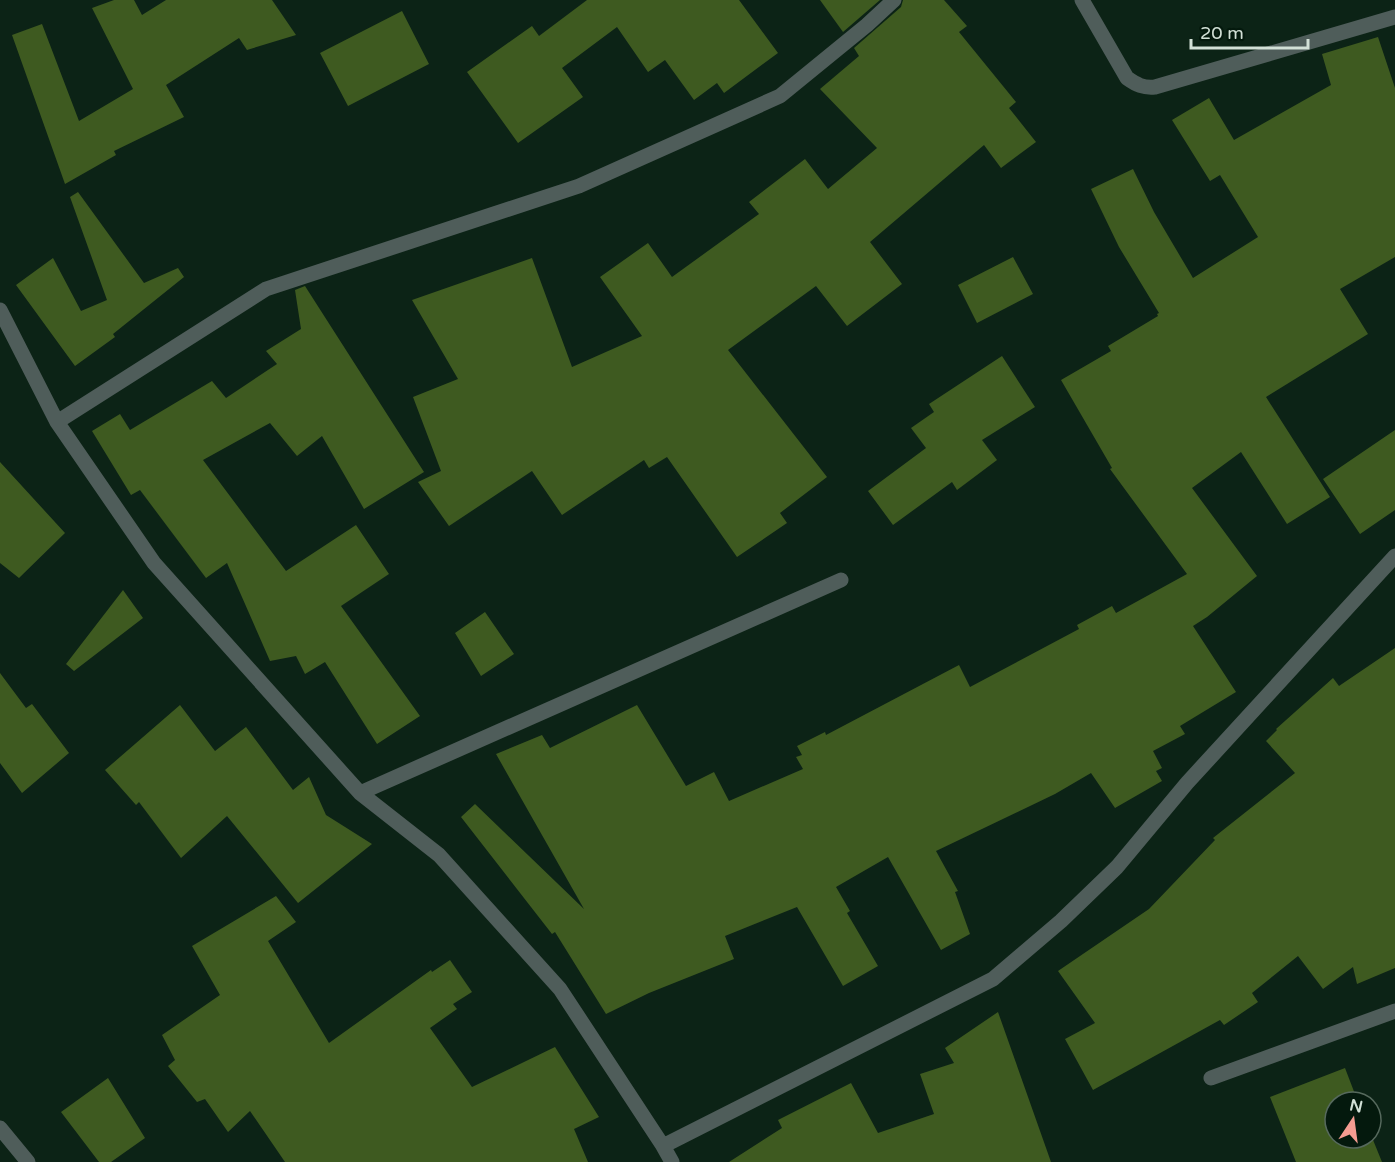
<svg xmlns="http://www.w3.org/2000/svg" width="1395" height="1162" font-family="'Varela Round',sans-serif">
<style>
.building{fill:#3e5a20}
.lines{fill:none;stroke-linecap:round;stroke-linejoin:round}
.minor{stroke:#4f5d5a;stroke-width:15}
</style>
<rect width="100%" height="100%" fill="#0c2316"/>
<path class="building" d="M 114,0 L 134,0 L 142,15 L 166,0 L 272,0 L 296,35 L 247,50 L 239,38 L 166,85 L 184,117 L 114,151 L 116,155 L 65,184 L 12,35 L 42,24 L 79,121 L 133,89 L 92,8 Z
M 587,0 L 739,0 L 778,53 L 724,93 L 717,83 L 694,100 L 665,60 L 648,72 L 617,27 L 562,68 L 583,97 L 518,143 L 467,72 L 532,26 L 539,36 Z
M 820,0 L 880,0 L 843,32 Z
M 903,0 L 944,0 L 967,26 L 959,32 L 1016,102 L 1009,108 L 1036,142 L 1001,168 L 984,145 L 870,242 L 902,284 L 847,326 L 816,286 L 728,350 L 827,477 L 780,513 L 787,523 L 737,557 L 667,457 L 649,468 L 644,460 L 562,515 L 532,471 L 449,526 L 418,482 L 441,471 L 413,397 L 458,379 L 412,300 L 532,258 L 572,367 L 642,336 L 600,277 L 648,243 L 672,277 L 759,214 L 749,202 L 805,159 L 828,189 L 877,148 L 820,89 L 859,56 L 854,48 L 901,7 Z
M 402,11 L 429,64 L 348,106 L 320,53 Z
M 1378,37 L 1395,88 L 1395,257 L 1340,289 L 1368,334 L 1266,397 L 1330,497 L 1287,524 L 1241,452 L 1192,488 L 1257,576 L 1207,617 L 1193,626 L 1236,692 L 1180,726 L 1185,734 L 1153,751 L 1162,768 L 1156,771 L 1162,781 L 1115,808 L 1091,773 L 1055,794 L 936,851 L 958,891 L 955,892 L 970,934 L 941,950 L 888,857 L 836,887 L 850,911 L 847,913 L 878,966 L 843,986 L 797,907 L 725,936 L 734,959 L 649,993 L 606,1014 L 555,932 L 552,934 L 461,817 L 475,804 L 584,909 L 496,754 L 542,735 L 550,748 L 637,705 L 686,786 L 714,772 L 729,801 L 803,769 L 796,757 L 802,755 L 797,746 L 825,732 L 826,735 L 959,665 L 970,687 L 1079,629 L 1077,625 L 1112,606 L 1116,613 L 1187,574 L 1110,469 L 1112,468 L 1061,380 L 1111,351 L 1108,346 L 1158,316 L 1157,314 L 1159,313 L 1119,247 L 1091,189 L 1133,169 L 1154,212 L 1193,278 L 1258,237 L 1220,175 L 1210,181 L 1172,120 L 1209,98 L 1234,140 L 1331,85 L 1322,54 Z
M 78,192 L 144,283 L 178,268 L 184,277 L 113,334 L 115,337 L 75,366 L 16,285 L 53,258 L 81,311 L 107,300 L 70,197 Z
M 1013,257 L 1033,294 L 977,323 L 958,285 Z
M 305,286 L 424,472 L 364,509 L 322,436 L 297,456 L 270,423 L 203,460 L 286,571 L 356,525 L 389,574 L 341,606 L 420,716 L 377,744 L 325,662 L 305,674 L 296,656 L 270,661 L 227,563 L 206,578 L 140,490 L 131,495 L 92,431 L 120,414 L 130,430 L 212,381 L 226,398 L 277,364 L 266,351 L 301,329 L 295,290 Z
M 1002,356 L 1035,407 L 982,440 L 997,460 L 957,490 L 952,482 L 893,525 L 868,491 L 926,448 L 911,428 L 934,412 L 929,404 Z
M 1395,430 L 1395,510 L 1360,534 L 1323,479 Z
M 0,462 L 65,533 L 19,578 L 0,563 Z
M 123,590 L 143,618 L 74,671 L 66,664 Z
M 485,612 L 514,654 L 481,676 L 455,633 Z
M 1395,648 L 1395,968 L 1357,984 L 1353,967 L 1323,989 L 1298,956 L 1252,993 L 1258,1002 L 1224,1025 L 1220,1020 L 1093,1090 L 1065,1039 L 1095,1023 L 1058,971 L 1149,909 L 1215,840 L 1213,838 L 1295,773 L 1266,741 L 1277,730 L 1276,729 L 1333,678 L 1339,686 Z
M 0,673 L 26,708 L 32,704 L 69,753 L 22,793 L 0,763 Z
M 180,705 L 215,751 L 246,727 L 293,790 L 309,777 L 326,815 L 372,844 L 298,903 L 227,816 L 181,858 L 139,802 L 136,805 L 105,770 Z
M 276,896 L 296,922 L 268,941 L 329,1043 L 431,970 L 432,972 L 450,960 L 472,992 L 453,1004 L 457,1009 L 430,1028 L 472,1087 L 555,1047 L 599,1117 L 574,1129 L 588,1162 L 285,1162 L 250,1111 L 228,1132 L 205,1099 L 197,1102 L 168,1066 L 175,1060 L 162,1035 L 220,995 L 192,946 Z
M 998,1012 L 1051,1162 L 729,1162 L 782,1128 L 778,1120 L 851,1083 L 878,1133 L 934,1114 L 920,1074 L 954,1063 L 945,1048 Z
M 1345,1068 L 1358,1102 L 1335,1102 L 1335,1138 L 1371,1138 L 1371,1135 L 1382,1162 L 1296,1162 L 1270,1097 Z
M 108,1078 L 145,1138 L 111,1162 L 99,1162 L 61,1112 Z"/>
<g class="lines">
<path class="minor" d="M 1082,0 L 1127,78 C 1137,85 1143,88 1155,87 L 1395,17
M 0,310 L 57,422 L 154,563 L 360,793 L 439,855 L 560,989 L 663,1146 L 672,1162
M 57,422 L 266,289 L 579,186 L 780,96 L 867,25 L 894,0
M 360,793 L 841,580
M 1211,1078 L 1395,1011
M 0,1128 L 28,1162
M 663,1146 L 993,979 L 1061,921 L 1117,867 L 1187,783 L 1395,556"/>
</g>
<g transform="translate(1353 1120) rotate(13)"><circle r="28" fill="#04190d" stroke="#56695d" stroke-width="1.5"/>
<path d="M0-4.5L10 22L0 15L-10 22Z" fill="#f59c91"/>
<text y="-9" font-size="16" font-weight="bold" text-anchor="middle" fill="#d2e0d6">N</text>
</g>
<path d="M1191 39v9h117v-9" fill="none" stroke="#d2e0d6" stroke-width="3"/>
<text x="1200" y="39" font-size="18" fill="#d2e0d6" stroke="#04190d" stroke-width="4.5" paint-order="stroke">20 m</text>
</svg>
